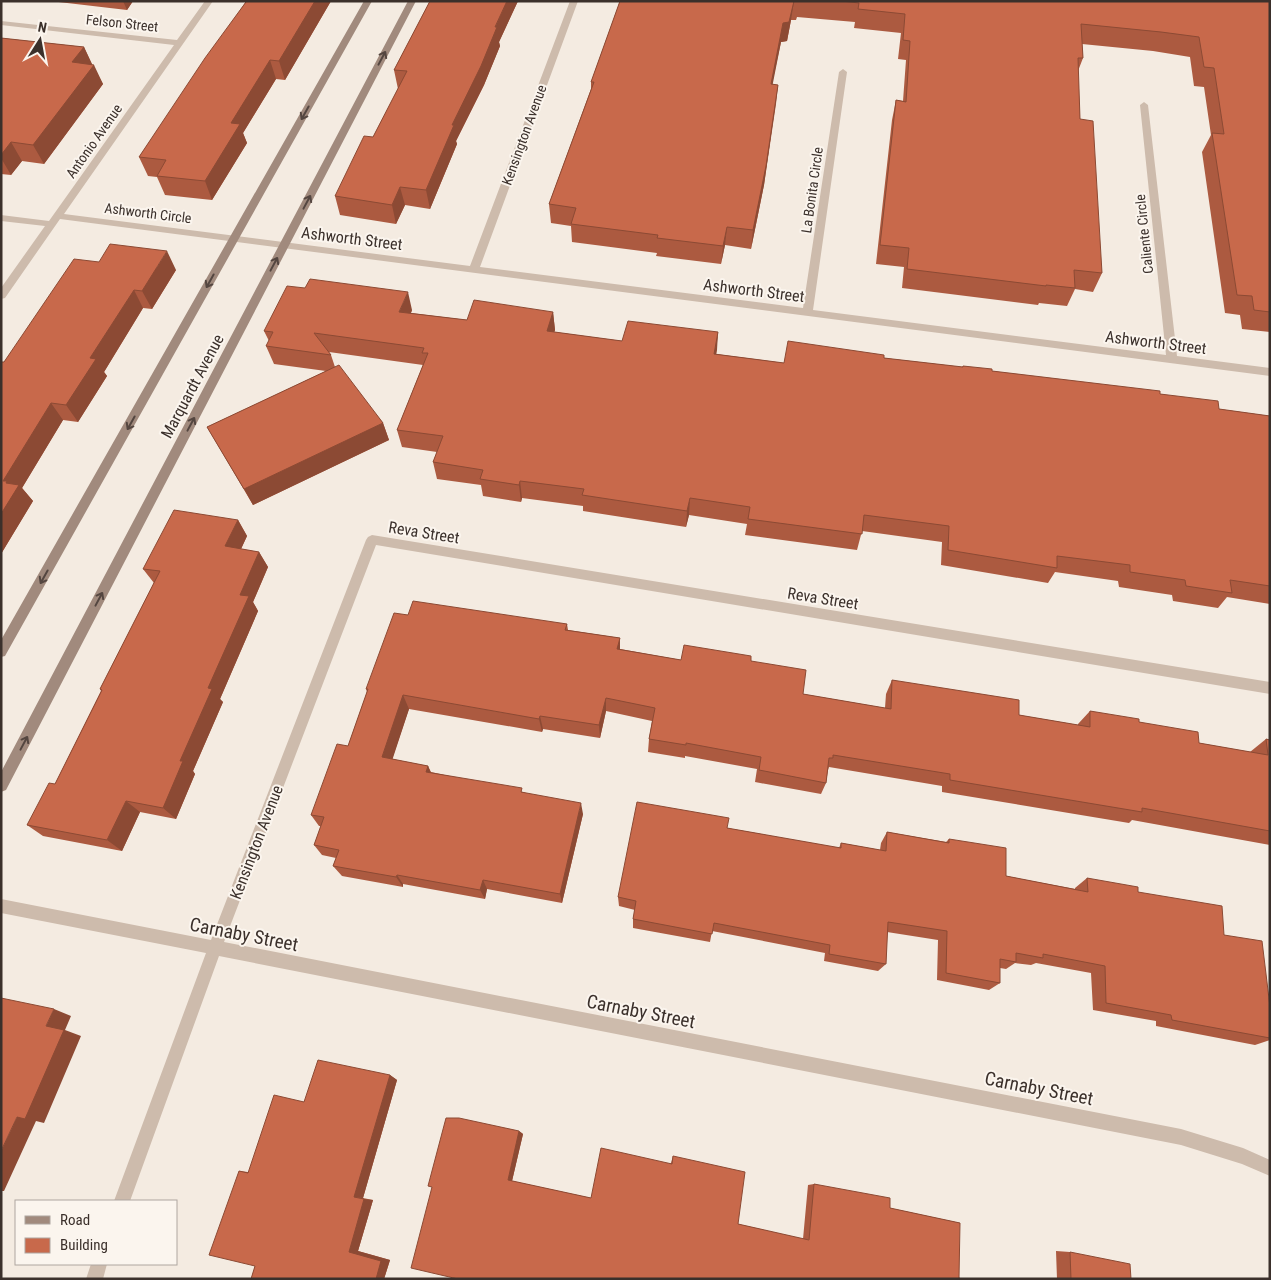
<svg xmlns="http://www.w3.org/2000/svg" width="1271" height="1280" font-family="'Roboto Condensed',sans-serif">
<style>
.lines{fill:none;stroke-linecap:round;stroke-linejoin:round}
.minor{fill:#cdbbac;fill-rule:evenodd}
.secondary{fill:#a18a7d;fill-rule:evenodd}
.wall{fill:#ac5a40}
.shaded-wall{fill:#8c4a34}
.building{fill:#c8694b;stroke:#8c4a34}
.oneway{stroke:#544640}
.labels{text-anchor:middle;stroke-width:4;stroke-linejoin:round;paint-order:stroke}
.far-street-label{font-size:14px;fill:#3b302b;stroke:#fbf5ee}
.street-label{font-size:16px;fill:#3b302b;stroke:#fbf5ee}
.near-street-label{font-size:19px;fill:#3b302b;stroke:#fbf5ee}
</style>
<rect width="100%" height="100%" fill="#f4ebe1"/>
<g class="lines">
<path class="minor" d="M 205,1 L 213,1 L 64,214 L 470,266 L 570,1 L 578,1 L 480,267 L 803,308 L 839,72 L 843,69 L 847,72 L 813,310 L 1166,355 L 1140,105 L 1144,102 L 1148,105 L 1177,356 L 1270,368 L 1270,376 L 60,219 L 5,298 L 1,299 L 1,288 L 45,226 L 1,221 L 1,215 L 49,221 L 174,45 L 1,25 L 1,21 L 177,40 Z
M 372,535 L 1270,682 L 1270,694 L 376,545 L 224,942 L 1181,1129 L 1243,1148 L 1270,1160 L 1270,1176 L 1242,1164 L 1181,1145 L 219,956 L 130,1201 L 114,1201 L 206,953 L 1,913 L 1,899 L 211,940 L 366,540 L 368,537 Z
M 91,1264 L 107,1264 L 103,1279 L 86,1279 Z"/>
<path class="secondary" d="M 364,1 L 372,1 L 5,656 L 1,657 L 1,640 Z
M 408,1 L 416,1 L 6,790 L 1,792 L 1,772 Z"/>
</g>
<path class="wall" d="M 50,1 L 133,1 L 127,10 Z
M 331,1 L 285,80 L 276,79 L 243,133 L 247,143 L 212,200 L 165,195 L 157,177 L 148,176 L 139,157 L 245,3 L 245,2 Z
M 430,1 L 518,1 L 499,42 L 500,46 L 484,85 L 456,141 L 457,144 L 430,209 L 405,205 L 396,224 L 340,215 L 335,196 L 373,137 L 398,89 L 394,70 Z
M 620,1 L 1270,1 L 1270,332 L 1242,329 L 1240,315 L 1225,313 L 1202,152 L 1211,135 L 1204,87 L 1194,86 L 1190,57 L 1153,51 L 1082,44 L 1083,58 L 1078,71 L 1080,119 L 1102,273 L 1093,292 L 1075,289 L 1067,306 L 1039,303 L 1038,305 L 902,288 L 904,267 L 876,264 L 892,120 L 896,100 L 903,101 L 906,60 L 898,59 L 901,33 L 854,28 L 855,22 L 797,17 L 796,20 L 791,20 L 787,41 L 781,42 L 772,84 L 778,85 L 776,104 L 764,185 L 751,249 L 725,245 L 721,264 L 656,256 L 657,253 L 572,242 L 571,226 L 551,223 L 549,204 L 591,89 L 591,82 Z
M 1,38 L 84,47 L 92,65 L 103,84 L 44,164 L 22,161 L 11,175 L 1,174 Z
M 99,262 L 176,270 L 152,309 L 143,308 L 104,372 L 107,376 L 78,422 L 63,420 L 22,488 L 33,501 L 1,554 L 1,362 L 4,362 Z
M 412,310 L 411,313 L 467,320 L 553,312 L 555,330 L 554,332 L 622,341 L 718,332 L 716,354 L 784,363 L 884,358 L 962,367 L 963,366 L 992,371 L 1160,394 L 1219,409 L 1270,416 L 1270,604 L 1227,597 L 1218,608 L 1173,601 L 1172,595 L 1119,587 L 1118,581 L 1055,572 L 1048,583 L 941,565 L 942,542 L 862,531 L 857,550 L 745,535 L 747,524 L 689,515 L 686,527 L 583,511 L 583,506 L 522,498 L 521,502 L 483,496 L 481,485 L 437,479 L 433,462 L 437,452 L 402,447 L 397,430 L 423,365 L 329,352 L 331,355 L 335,367 L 383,423 L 389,440 L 253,505 L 217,444 L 207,427 L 326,371 L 274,364 L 266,346 L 269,341 L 264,331 Z
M 238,520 L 247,536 L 241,549 L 259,552 L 268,567 L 253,602 L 258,611 L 220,699 L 223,702 L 193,771 L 195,774 L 176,819 L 140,812 L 122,851 L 43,836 L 27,825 L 55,784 L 101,691 L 100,689 L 154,583 L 143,569 Z
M 408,615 L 567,624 L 568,630 L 620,638 L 620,649 L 681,660 L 751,661 L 803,694 L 885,708 L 886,694 L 892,680 L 1019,715 L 1078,725 L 1078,724 L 1090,711 L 1139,722 L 1199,743 L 1250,752 L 1266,739 L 1270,740 L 1270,845 L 1132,820 L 1129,823 L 942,792 L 942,786 L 829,767 L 828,770 L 826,783 L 821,794 L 755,782 L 757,769 L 685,756 L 685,758 L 648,752 L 649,739 L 652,721 L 606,711 L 600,738 L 543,729 L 542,732 L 409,709 L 392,759 L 428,766 L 431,772 L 523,792 L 583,814 L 562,903 L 487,889 L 485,899 L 403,884 L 403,887 L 342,876 L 333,866 L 336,858 L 322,855 L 314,845 L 321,826 L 319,826 L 311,815 L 348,746 L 367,692 L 366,689 Z
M 727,828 L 839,848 L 841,843 L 880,850 L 881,843 L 887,832 L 946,842 L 949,839 L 1006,876 L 1075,889 L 1075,888 L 1087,878 L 1138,892 L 1224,935 L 1270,1007 L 1270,1040 L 1255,1045 L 1156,1026 L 1156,1021 L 1093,1010 L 1091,973 L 1036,963 L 1031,965 L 1015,963 L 1006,969 L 1000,968 L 1000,983 L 989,990 L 937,980 L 938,940 L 887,932 L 886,964 L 878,971 L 824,961 L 825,953 L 712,931 L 710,942 L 633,928 L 633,919 L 635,910 L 619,906 L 618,897 Z
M 390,1075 L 397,1080 L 363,1198 L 373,1200 L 358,1251 L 390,1260 L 384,1279 L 251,1279 L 255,1266 L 239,1171 L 248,1172 L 304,1102 Z
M 519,1131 L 523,1134 L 512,1181 L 591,1198 L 671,1163 L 673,1156 L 738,1224 L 803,1239 L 808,1185 L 814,1184 L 890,1208 L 960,1223 L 458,1279 Z
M 1056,1251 L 1070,1252 L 1131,1279 L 1057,1279 Z"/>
<path class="shaded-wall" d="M 123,1 L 133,1 L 127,10 Z
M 315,1 L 331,1 L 285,80 L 279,61 Z
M 507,1 L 518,1 L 499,42 L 500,46 L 484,85 L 456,141 L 457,144 L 430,209 L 426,190 L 452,125 Z
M 794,1 L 791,20 L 787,41 L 781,42 L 769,103 L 771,84 L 783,23 Z
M 84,47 L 93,66 L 94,65 L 103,84 L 44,164 L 33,145 L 72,62 Z
M 270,60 L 276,79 L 243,133 L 247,143 L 212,200 L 205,181 L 231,123 Z
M 778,85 L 764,185 L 751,249 L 753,230 Z
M 11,142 L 22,161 L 11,175 L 1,158 L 1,155 Z
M 400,187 L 405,205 L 396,224 L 392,205 Z
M 727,227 L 725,245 L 721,264 L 723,246 Z
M 167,251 L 176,270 L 152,309 L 142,291 Z
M 134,290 L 143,308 L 104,372 L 107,376 L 78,422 L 66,405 L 90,358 Z
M 408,292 L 412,310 L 404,330 L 399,312 Z
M 553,312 L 555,330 L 549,349 L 547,331 Z
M 718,332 L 717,350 L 713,372 L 714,354 Z
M 51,403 L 63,420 L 22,488 L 33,501 L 1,554 L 1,514 L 3,481 Z
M 383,423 L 389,440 L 253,505 L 244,489 Z
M 520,481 L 522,498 L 521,502 L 519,485 Z
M 690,498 L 689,515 L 686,527 L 687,511 Z
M 238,520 L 247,536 L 235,562 L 225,546 Z
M 259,552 L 268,567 L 253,602 L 258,611 L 220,699 L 223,702 L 193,771 L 195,774 L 176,819 L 163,808 L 180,761 L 208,688 L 240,595 Z
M 620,638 L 620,652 L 617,649 Z
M 403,695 L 409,709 L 389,770 L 382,757 Z
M 606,698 L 606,711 L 600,738 L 599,725 Z
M 540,716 L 543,729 L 542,732 L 539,719 Z
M 428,766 L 433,778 L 426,772 Z
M 126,801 L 140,812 L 122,851 L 107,840 Z
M 581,803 L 583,814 L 562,903 L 560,894 Z
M 397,875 L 403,884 L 403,887 L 396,877 Z
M 483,880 L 487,889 L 485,899 L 480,890 Z
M 54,1009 L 71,1016 L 65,1030 L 81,1036 L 44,1123 L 36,1121 L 4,1191 L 1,1191 L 1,1151 L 17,1117 L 46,1026 Z
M 390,1075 L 397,1080 L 363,1198 L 354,1197 Z
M 519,1131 L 523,1134 L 512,1181 L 508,1180 Z
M 364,1199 L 373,1200 L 358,1251 L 390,1260 L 384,1279 L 376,1279 L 349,1252 Z"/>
<path class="building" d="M 245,1 L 315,1 L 279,61 L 270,60 L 231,123 L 240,124 L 205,181 L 157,176 L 166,160 L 139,157 L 205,58 L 246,2 L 245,2 Z
M 430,1 L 507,1 L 495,27 L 497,27 L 481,66 L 452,125 L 454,125 L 426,190 L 400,187 L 392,205 L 335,196 L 364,136 L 373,137 L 407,71 L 394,70 Z
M 620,1 L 794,1 L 789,22 L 783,23 L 771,84 L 778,85 L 766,166 L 753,230 L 727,227 L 723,246 L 657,238 L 658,235 L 571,224 L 576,208 L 549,204 L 594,82 L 591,82 Z
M 842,1 L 1270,1 L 1270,312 L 1254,310 L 1252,296 L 1237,295 L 1212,133 L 1224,134 L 1214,68 L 1204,67 L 1199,37 L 1161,32 L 1081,24 L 1083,58 L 1078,58 L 1080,119 L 1093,121 L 1102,273 L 1074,270 L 1075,288 L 1046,285 L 1046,286 L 907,269 L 909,248 L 880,245 L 896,100 L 906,102 L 910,41 L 903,40 L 905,14 L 858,9 L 859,3 Z
M 1,38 L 84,47 L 72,62 L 94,65 L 33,145 L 11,142 L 1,155 Z
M 110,244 L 167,251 L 142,291 L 134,290 L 90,358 L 96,359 L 66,405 L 51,403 L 3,481 L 7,481 L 6,483 L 19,485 L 1,514 L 1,362 L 4,362 L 74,259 L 99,262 Z
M 310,279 L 408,292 L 399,312 L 467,320 L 474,300 L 553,312 L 547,331 L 622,341 L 628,321 L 718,332 L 714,354 L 784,363 L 788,341 L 884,355 L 884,358 L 963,367 L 963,366 L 992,369 L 992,371 L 1160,391 L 1160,394 L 1218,401 L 1219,409 L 1270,416 L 1270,586 L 1230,580 L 1232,593 L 1186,586 L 1185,580 L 1130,572 L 1130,565 L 1057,556 L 1057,568 L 948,550 L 949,526 L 864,515 L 862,534 L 748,519 L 750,507 L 690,498 L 687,511 L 582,495 L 584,489 L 520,481 L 519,485 L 480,479 L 483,470 L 433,462 L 443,436 L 397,430 L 428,353 L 422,353 L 424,348 L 314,333 L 331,355 L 266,346 L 273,332 L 264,331 L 287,286 L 305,288 Z
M 339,365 L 383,423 L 244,489 L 207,427 Z
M 174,510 L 238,520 L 225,546 L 259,552 L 240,595 L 249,596 L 208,688 L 212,689 L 180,761 L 183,761 L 163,808 L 126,801 L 107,840 L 27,825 L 49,783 L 55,784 L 102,690 L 100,689 L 160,571 L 143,569 Z
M 413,601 L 567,624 L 565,630 L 620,638 L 617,649 L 681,660 L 684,645 L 751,656 L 751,661 L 806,670 L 803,694 L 891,709 L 892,680 L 1019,700 L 1019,715 L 1090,727 L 1090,711 L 1139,719 L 1139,722 L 1198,732 L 1199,743 L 1268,755 L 1266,739 L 1270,740 L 1270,831 L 1142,808 L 1142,812 L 950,780 L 950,774 L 833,755 L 833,758 L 829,758 L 826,783 L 759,770 L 761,757 L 686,743 L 686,745 L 649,739 L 655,708 L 606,698 L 599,725 L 540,716 L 539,719 L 403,695 L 382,757 L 428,766 L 426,772 L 522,788 L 521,792 L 581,803 L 560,894 L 483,880 L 480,890 L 397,875 L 396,877 L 333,866 L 339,850 L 314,845 L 324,817 L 311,815 L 337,744 L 348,746 L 368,689 L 366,689 L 394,613 L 408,615 Z
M 637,802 L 729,818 L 727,828 L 841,848 L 841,843 L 886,851 L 887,832 L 949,843 L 949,839 L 1006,848 L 1006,876 L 1088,892 L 1087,878 L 1138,887 L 1138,892 L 1222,906 L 1224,935 L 1262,941 L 1270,1007 L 1270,1038 L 1172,1020 L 1171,1015 L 1106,1003 L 1105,966 L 1043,954 L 1043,958 L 1016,953 L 1016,962 L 1000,959 L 1000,983 L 946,973 L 947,931 L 888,922 L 886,964 L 829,954 L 830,945 L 714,923 L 712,934 L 633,919 L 636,901 L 618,897 Z
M 1,998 L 54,1009 L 46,1026 L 64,1030 L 25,1119 L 17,1117 L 1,1151 Z
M 318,1060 L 390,1075 L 354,1197 L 364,1199 L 349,1252 L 381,1261 L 376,1279 L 251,1279 L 255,1266 L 209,1255 L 239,1171 L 248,1173 L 274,1095 L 304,1102 Z
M 446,1118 L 459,1118 L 519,1131 L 508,1180 L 591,1198 L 601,1148 L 672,1164 L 673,1156 L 745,1172 L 738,1224 L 809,1240 L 814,1184 L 890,1198 L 890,1208 L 960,1223 L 959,1278 L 962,1279 L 458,1279 L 411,1268 L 432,1187 L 428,1186 Z
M 1070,1252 L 1130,1264 L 1131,1279 L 1071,1279 Z"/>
<defs><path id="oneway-shaft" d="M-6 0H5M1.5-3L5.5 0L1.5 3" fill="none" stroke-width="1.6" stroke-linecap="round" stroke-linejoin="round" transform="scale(1.25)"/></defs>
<g class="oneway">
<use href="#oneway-shaft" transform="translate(382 58) rotate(-62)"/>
<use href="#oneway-shaft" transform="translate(305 113) rotate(119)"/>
<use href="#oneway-shaft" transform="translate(307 202) rotate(-62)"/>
<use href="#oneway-shaft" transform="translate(274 264) rotate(-62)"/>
<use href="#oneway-shaft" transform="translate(210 281) rotate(119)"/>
<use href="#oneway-shaft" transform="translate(131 423) rotate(119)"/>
<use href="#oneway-shaft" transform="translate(191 424) rotate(-62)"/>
<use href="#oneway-shaft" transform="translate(44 577) rotate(119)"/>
<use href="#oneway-shaft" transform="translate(99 599) rotate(-62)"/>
<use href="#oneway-shaft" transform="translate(24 743) rotate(-62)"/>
</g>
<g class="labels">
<g class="far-street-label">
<text transform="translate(122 23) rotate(6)" y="5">Felson Street</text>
<text transform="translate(524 135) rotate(-70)" y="5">Kensington Avenue</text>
<text transform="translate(94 141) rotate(-55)" y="5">Antonio Avenue</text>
<text transform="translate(812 190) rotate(-82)" y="5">La Bonita Circle</text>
<text transform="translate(148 213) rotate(7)" y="5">Ashworth Circle</text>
<text transform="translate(1144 234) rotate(-96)" y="5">Caliente Circle</text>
</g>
<g class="street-label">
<text transform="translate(352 238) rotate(7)" y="6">Ashworth Street</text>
<text transform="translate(754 290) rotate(7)" y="6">Ashworth Street</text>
<text transform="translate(1156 342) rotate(7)" y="6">Ashworth Street</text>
<text transform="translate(192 386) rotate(-62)" y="6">Marquardt Avenue</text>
<text transform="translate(424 532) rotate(9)" y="6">Reva Street</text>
<text transform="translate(823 598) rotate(9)" y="6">Reva Street</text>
<text transform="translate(256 842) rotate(-69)" y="6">Kensington Avenue</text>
</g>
<g class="near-street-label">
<text transform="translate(244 934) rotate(11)" y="7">Carnaby Street</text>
<text transform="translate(641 1011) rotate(11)" y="7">Carnaby Street</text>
<text transform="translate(1039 1088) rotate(11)" y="7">Carnaby Street</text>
</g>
</g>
<rect width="1271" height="1280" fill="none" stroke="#3b302b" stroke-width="5"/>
<rect x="15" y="1200" width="162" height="65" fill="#fbf5ee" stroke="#aea6a0"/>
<rect x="25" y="1216" width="25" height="8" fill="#a18a7d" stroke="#aea6a0"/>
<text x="60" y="1225" font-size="15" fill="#3b302b">Road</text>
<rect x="25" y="1238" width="25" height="15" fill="#c8694b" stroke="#aea6a0"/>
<text x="60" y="1250" font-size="15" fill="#3b302b">Building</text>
<g transform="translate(40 40) rotate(11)" stroke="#fbf5ee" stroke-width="4" paint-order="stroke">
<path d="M0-4L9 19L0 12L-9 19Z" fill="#3b302b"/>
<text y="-8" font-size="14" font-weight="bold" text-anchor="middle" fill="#3b302b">N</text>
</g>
</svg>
